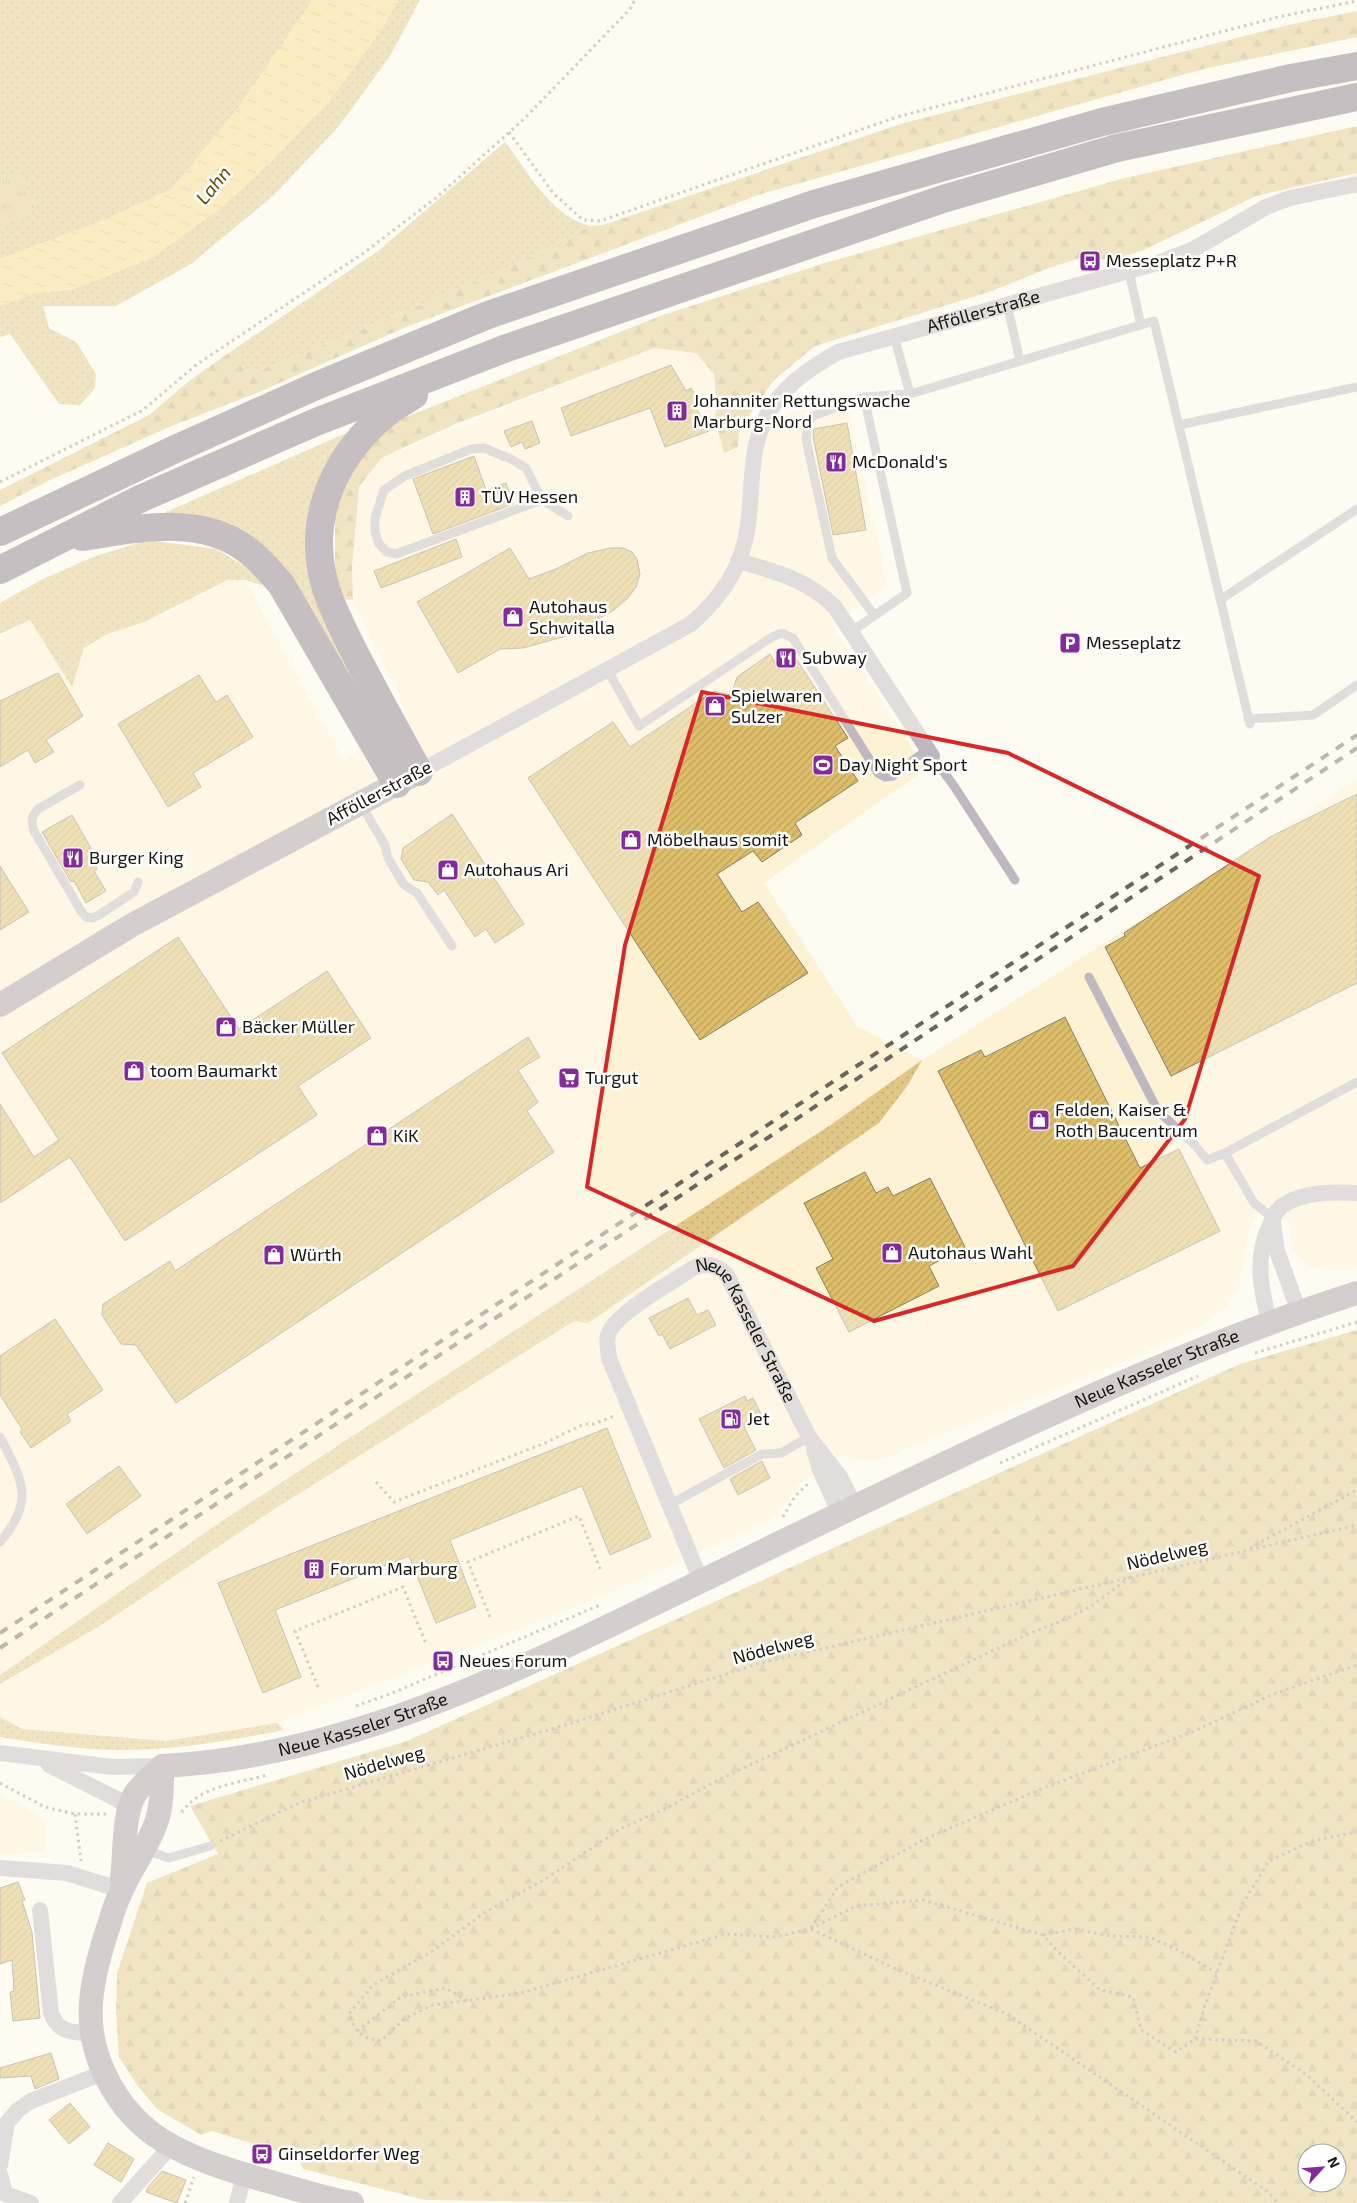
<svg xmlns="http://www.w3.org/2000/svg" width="1357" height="2203" font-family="'Exo 2',sans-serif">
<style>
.built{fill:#fef2d4}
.grass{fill:url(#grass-dots)}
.forest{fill:url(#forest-firs);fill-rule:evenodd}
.park{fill:url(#park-tufts)}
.water{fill:url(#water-ripples)}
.building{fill:url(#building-hatch);stroke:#877f6a}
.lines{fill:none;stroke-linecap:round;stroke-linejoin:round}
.path{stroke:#9b9890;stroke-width:3;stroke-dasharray:2.5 4;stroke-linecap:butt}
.service{stroke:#bfb8c1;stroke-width:9}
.minor{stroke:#bfb8c1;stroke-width:16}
.secondary{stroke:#a298a5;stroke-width:24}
.trunk{stroke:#847687;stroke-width:28}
.rail{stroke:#6a665e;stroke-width:4;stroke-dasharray:9 9;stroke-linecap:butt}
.marked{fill:none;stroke:#d62828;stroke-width:4;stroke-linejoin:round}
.labels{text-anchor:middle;stroke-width:5;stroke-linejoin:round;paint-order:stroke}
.poi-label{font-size:18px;fill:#18140d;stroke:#fff;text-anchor:start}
.street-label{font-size:18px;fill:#18140d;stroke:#fff}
.water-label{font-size:19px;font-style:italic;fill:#5f4903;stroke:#fff}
</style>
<defs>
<pattern id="grass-dots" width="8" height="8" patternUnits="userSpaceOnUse" patternTransform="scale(1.25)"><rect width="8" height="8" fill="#e1c787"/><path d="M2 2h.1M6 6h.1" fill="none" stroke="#c0aa73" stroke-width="1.8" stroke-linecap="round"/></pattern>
<pattern id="forest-firs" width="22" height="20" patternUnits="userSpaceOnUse" patternTransform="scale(1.25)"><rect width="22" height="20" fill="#e1c787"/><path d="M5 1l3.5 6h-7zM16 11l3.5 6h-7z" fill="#c0aa73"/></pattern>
<pattern id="park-tufts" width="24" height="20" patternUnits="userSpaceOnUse" patternTransform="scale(1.25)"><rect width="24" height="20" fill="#e1c787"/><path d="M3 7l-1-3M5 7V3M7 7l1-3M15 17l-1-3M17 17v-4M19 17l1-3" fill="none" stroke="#c0aa73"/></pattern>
<pattern id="water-ripples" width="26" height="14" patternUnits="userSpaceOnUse" patternTransform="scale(1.25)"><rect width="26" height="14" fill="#fbda85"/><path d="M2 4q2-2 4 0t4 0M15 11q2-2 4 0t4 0" fill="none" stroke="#d6ba72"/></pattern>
<pattern id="building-hatch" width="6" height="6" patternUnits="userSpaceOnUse" patternTransform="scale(1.25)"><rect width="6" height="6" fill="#debe6a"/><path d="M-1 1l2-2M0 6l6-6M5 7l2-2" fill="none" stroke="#bea25b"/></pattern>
</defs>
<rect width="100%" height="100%" fill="#fefbf2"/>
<path class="built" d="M 654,348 L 696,353 L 714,374 L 739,430 L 845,395 L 888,586 L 832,625 L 926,769 L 764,883 L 857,1026 L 922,1060 L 1270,837 L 1357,778 L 1357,1269 L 1333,1271 L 1308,1266 L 1293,1250 L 1289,1232 L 1291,1223 L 1259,1211 L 1248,1232 L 1239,1286 L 1231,1301 L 1224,1309 L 1198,1328 L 1118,1364 L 910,1447 L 895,1455 L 874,1461 L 852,1459 L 845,1454 L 799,1484 L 779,1514 L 767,1522 L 594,1600 L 277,1723 L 166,1741 L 22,1729 L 0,1717 L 0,1684 L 103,1624 L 273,1510 L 574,1321 L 588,1322 L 698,1246 L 921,1061 L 829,1126 L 222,1521 L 0,1675 L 0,636 L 30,620 L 53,657 L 227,580 L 245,580 L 344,761 L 407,714 L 353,600 L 352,567 L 359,487 L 381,458 Z
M 0,1793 L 45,1819 L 45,1851 L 0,1855 Z"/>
<path class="grass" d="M 0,0 L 313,0 L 238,108 L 172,189 L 102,221 L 0,259 L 0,228 L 36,207 L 19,171 L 0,182 Z
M 398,0 L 420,0 L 390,56 L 339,126 L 274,195 L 191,264 L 116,306 L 43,306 L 49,328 L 76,342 L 96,374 L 95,388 L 80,405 L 59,404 L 10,334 L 0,337 L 0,306 L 35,293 L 74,289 L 153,257 L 223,206 L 272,160 L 329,101 L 381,30 Z
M 505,142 C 528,172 551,216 590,226 L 515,265 L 274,366 L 244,372 L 236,348 L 378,251 Z
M 351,431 L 314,506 L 392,756 L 292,579 L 168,517 L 166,512 Z
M 148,540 L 216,549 L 258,574 L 262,585 L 245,580 L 227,580 L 144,622 L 107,634 L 84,648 L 72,687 L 30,620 L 0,634 L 0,603 L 43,579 L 93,557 Z
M 922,1060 L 908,1085 L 879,1123 L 588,1323 L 574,1321 L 273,1510 L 103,1624 L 0,1684 L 0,1675 L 222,1521 L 829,1126 Z
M 0,1717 L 22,1729 L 166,1741 L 277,1723 L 284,1730 C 228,1741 171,1751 114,1750 C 75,1749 38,1743 0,1737 Z"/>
<path class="forest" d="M 1357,11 L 1357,37 L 1203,69 L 758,195 L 406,327 L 259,392 L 174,425 L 50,480 L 0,506 L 0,490 L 149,415 L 189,381 L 236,348 L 244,372 L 274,366 L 515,265 L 590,226 L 603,225 L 904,123 L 1284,26 Z
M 1357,126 L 1357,173 L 1256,196 L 1144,250 L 1108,261 L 1089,255 L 1049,268 L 992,291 L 815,346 L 774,380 L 739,430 L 738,447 L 724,453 L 715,418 L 717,403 L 714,374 L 696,353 L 654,348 L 453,425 L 381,458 L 359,487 L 352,567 L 353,600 L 342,599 L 335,567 L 335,513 L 347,474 L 393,422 L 663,315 L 825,263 L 1125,178 Z
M 1357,1330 L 1357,2203 L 625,2203 L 425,2200 L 303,2169 L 298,2158 L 212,2131 L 201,2135 L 157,2109 L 137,2085 L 119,2057 L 116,2013 L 117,1973 L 147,1883 L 218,1854 L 190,1806 L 407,1741 L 1240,1364 ZM 1307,2153 L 1337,2153 L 1337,2183 L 1307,2183 Z"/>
<path class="park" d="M 19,171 L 36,207 L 0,228 L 0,182 Z"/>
<path class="water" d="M 313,0 L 398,0 L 381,30 L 329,101 L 272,160 L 223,206 L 153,257 L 74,289 L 35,293 L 0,306 L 0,259 L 102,221 L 172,189 L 238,108 Z"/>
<path class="building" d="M 671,365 L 686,391 L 691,388 L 699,401 L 694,404 L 709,431 L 665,447 L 650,408 L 571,436 L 561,408 Z
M 532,421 L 540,443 L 525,449 L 522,442 L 511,447 L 504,431 Z
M 847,423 L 866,530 L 833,535 L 813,436 L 814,429 Z
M 474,456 L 486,490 L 506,483 L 513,504 L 433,534 L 413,479 Z
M 456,539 L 462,557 L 381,588 L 374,571 Z
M 510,548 L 529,579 L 556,569 L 588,553 L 611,548 L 623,548 L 632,552 L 637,559 L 640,574 L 636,587 L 628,598 L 614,610 L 570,635 L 523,648 L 500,649 L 458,673 L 417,602 Z
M 770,654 L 776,664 L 793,654 L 848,738 L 835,746 L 858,781 L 795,823 L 802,835 L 762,862 L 753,851 L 717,874 L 742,912 L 758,902 L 808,973 L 700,1040 L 528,778 L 613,722 L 630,747 L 714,691 L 731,695 L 737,677 Z
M 58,673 L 83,716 L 46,740 L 54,752 L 35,763 L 28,750 L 0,767 L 0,701 Z
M 199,675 L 216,702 L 227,695 L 253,737 L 193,773 L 201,787 L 168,807 L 118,724 Z
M 1357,794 L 1357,983 L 1171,1076 L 1105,947 L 1125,936 L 1124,933 L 1270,837 Z
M 452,814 L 524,924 L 495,943 L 486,929 L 475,937 L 444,890 L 438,895 L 428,882 L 414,880 L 401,859 L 403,848 Z
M 72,815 L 96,857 L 91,859 L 97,869 L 94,871 L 106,891 L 86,903 L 74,881 L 71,882 L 42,832 Z
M 0,866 L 29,912 L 0,930 Z
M 178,937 L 239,1029 L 327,971 L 371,1038 L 298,1086 L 317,1115 L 125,1241 L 70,1157 L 0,1203 L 0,1104 L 34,1157 L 59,1140 L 2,1053 Z
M 1065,1017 L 1140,1168 L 1179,1149 L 1220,1231 L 1058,1311 L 938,1071 L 981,1050 L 985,1057 Z
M 528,1037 L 540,1057 L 518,1070 L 538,1102 L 527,1111 L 554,1152 L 176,1403 L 136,1345 L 121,1344 L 102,1315 L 103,1304 L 170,1261 L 175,1271 Z
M 865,1172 L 876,1193 L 888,1187 L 893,1196 L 930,1178 L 965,1247 L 929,1266 L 939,1286 L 849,1332 L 816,1268 L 833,1259 L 804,1203 Z
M 688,1298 L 697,1315 L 708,1310 L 716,1325 L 670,1349 L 662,1334 L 659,1336 L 649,1318 Z
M 55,1319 L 103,1390 L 67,1414 L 71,1421 L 31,1448 L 20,1432 L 22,1429 L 0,1395 L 0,1356 Z
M 745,1396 L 747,1401 L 753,1398 L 763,1418 L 744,1427 L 756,1450 L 724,1468 L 699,1419 Z
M 607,1428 L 651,1537 L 610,1555 L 582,1486 L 450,1540 L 476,1607 L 436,1623 L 409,1556 L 275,1610 L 301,1677 L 263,1693 L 218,1583 Z
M 762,1461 L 770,1478 L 738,1495 L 730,1479 Z
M 119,1466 L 141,1496 L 87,1534 L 66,1504 Z
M 18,1882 L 25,1900 L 22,1901 L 32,1932 L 40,2018 L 13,2021 L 10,1992 L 14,1991 L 12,1960 L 0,1964 L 0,1888 Z
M 51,2053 L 59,2079 L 35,2089 L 31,2076 L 0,2078 L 0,2068 Z
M 70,2103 L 90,2127 L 69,2144 L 49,2120 Z
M 108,2143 L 134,2159 L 121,2182 L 94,2165 Z
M 162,2171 L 186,2180 L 177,2203 L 146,2192 L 148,2187 Z"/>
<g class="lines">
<path class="path" d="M 509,132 L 553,193 L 583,220 L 600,221 L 897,117 L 1278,17 L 1357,1
M 0,482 L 143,410 L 196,365 L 365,252 L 437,197 L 524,119 L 630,9 L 635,0
M 1255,1353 L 1357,1322
M 1000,1463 L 1198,1376
M 376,1482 L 394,1502 L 545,1443 L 584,1424 L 594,1424 L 616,1415
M 783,1517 L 795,1496 L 808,1484
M 1250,1548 L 1357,1490
M 1130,1577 L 1090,1607 L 1061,1621 L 1026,1635 L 714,1782 L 669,1807 L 622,1828 L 542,1881 L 487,1911 L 431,1952 L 373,1985 L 349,2014 C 358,2035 359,2037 381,2041 L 405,2018 L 433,2005 L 521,1993 L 726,1934 L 776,1937 L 810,1929 L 856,1906 L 923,1900 L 1043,1935 L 1056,1950 L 1100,1990 L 1133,1997 L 1141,2030 L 1176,2052 L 1195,2039 L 1256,2041 L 1307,2075 L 1357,2122
M 490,1617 L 468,1562 L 579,1516 L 601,1571
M 318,1687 L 295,1631 L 403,1587 L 426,1644
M 356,1706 L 390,1694 L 600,1605
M 0,1783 L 45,1807 L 75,1814 L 107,1814
M 181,1811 L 183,1811 C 200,1786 239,1783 267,1775
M 75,1814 L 81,1861
M 220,1841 L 299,1803 L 572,1723 L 761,1663 L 1357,1525
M 811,1928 L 838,1887 L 925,1839 L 1041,1789 L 1192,1732 L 1276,1693 L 1357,1665
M 811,1929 L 896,1969 L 1007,2014 L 1267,2191 L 1278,2203
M 1043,1935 L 1075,1929 L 1109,1936 L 1149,1937 L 1178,1950 L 1217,1973
M 357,2031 L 401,1997 L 445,1988 L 468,2001
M 1195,2039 L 1205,2005 L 1243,1903 L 1269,1861 L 1312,1841 L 1357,1832
M 185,2203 L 194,2177"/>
<path class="service" d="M 1129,272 L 1141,325
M 1007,304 L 1020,361
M 910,394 L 1154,321 L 1250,724
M 864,397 L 813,416 L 808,423 L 806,439 L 832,558 L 874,615
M 1179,425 L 1357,387
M 542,500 L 396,554 L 387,552 L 379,544 L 375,532 L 375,518 L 384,490 L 405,476 L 471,449 L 484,448 L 511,459 L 526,468 L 542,500 L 568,516
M 1220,600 L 1357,509
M 851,632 L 907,593 L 864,397 L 910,394 L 894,336
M 607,669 L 639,726 L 772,637 L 782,633 L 793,638 L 878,773 L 885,777 L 893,776 L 928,749
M 1248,719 L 1313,715 L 1357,685
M 932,756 L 954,786 L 1015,880
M 80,785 L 38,809 C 31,817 31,821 34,831 L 81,911 L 86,917 L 92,918 L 99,915 L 134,892 L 138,882
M 360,803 L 385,845 L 388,858 L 404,885 L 417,893 L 452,946
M 1089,977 L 1158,1111 L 1194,1144 L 1207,1160 L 1225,1153 L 1357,1082
M 1225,1153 L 1254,1203 L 1273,1218
M 0,1437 C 22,1480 36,1500 0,1542
M 669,1505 L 762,1454 L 781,1453 L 809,1437
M 145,1850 L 169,1858 L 210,1846"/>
<g class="minor">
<path d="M 738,561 C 774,571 807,579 835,607 L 932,756"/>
<path id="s1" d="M 419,772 L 691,624 C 722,597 743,566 748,525 C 754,483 747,442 774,404 C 790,381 814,366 838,352 L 1161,262 L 1194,249 L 1266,207 L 1290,198 L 1357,184"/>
<path d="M 1273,1223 L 1277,1251 L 1299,1312"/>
<path d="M 1269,1322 C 1261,1289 1254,1257 1270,1225 C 1273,1217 1276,1211 1282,1206 C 1303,1191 1333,1192 1357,1193"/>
<path d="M 814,1450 L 820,1470 L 840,1514"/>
<path id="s2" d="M 701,1581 L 609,1358 C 608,1351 606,1343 608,1335 C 615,1313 673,1282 693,1268 C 707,1262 716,1264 727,1275 L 809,1437 L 840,1477 L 855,1506"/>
<path d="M 0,1753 L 112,1767 L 163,1766"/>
<path d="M 49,1765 L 117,1799 L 125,1805 L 129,1812"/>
<path d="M 0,1868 L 67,1873 L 121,1890"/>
<path d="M 40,1910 L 51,2013 C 60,2035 73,2031 93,2034"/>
<path d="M 0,2165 L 7,2123 L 18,2110 L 31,2101 L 103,2073"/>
<path d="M 0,2174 L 5,2194 L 31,2203"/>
<path d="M 120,2203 L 171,2146"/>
<path d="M 237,2203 L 244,2175"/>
</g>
<g class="secondary">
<path d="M 0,1005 L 132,925 L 413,775"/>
<path id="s3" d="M 163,1766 C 359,1756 542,1658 716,1574 C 799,1533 883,1493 967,1453 C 1095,1393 1223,1336 1357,1293"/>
<path d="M 163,1766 C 161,1785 163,1805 156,1823 C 148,1846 132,1867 122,1890 C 117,1900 113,1911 110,1922 C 101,1948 93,1975 91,2003 C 87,2061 121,2119 172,2146 C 205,2164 242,2174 278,2184 C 303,2191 327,2199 352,2203"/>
<path d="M 122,1879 C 125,1856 123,1813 135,1794 C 143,1783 153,1775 163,1766"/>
</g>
<path class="trunk" d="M 414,395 C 404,402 392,408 383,416 C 328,463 303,531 330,600 C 339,622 350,644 361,665 C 380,701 399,736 419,772
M 0,532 L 171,451 L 316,386 L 488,315 L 814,204 L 1102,122 L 1291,78 L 1357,66
M 82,537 C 136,529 199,514 246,549 C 260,559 270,572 281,584 L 397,784
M 0,570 L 142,498 L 316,422 L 504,349 L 943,199 L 1117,148 L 1357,97"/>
<path class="rail" d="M 0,1633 L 1357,735
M 0,1648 L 435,1358 L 1357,748"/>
</g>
<path d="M0 0H1357V2203H0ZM 702,692 L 1008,753 L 1259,876 L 1185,1119 L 1073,1266 L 874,1321 L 587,1187 L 625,945 Z" fill="#fefbf2" fill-opacity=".55" fill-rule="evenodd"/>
<path class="marked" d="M 702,692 L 1008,753 L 1259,876 L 1185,1119 L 1073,1266 L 874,1321 L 587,1187 L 625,945 Z"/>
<defs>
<g id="bus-square" transform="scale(1.125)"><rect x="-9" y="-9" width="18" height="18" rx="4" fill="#832c99" stroke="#fff"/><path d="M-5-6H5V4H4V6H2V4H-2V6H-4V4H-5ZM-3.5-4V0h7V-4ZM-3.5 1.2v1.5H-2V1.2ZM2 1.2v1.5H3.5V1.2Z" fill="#fff"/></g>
<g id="building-square" transform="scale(1.125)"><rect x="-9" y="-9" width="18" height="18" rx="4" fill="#832c99" stroke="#fff"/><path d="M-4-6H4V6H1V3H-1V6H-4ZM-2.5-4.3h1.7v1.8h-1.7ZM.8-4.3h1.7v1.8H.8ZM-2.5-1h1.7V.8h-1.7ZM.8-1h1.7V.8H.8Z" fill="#fff"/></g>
<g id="restaurant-square" transform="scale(1.125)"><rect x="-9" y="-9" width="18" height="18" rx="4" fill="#832c99" stroke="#fff"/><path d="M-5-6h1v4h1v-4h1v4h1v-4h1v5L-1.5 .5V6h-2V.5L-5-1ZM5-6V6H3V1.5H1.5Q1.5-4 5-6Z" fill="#fff"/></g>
<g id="shop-square" transform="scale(1.125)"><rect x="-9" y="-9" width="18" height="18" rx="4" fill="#832c99" stroke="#fff"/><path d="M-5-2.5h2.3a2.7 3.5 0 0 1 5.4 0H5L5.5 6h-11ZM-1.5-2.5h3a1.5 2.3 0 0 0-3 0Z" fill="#fff"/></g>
<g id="parking-square" transform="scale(1.125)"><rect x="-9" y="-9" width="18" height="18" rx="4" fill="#832c99" stroke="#fff"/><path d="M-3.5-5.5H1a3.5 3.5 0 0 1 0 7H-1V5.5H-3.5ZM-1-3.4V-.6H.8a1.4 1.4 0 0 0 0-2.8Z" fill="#fff"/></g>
<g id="stadium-square" transform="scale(1.125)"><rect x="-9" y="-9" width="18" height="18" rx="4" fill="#832c99" stroke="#fff"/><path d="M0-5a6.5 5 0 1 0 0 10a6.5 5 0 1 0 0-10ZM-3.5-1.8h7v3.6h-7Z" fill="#fff"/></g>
<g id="supermarket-square" transform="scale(1.125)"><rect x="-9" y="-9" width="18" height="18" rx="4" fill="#832c99" stroke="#fff"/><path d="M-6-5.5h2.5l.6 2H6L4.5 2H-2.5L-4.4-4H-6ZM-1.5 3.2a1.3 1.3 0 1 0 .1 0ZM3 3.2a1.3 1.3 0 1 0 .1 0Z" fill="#fff"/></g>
<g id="fuel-square" transform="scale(1.125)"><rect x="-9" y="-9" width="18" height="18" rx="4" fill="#832c99" stroke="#fff"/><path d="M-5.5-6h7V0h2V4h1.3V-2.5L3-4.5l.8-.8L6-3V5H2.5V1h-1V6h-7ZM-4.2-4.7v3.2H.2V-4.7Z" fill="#fff"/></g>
</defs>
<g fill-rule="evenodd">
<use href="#bus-square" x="1090" y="261"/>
<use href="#building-square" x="677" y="411"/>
<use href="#restaurant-square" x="836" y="462"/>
<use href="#building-square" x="465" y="497"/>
<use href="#shop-square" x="513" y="617"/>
<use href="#parking-square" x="1070" y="643"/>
<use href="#restaurant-square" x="786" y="658"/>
<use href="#shop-square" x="715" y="706"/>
<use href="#stadium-square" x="823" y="765"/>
<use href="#shop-square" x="631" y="840"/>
<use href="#restaurant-square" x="73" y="858"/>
<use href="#shop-square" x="448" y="870"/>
<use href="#shop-square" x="226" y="1027"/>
<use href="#shop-square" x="134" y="1071"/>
<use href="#supermarket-square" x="569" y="1078"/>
<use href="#shop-square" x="1039" y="1120"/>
<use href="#shop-square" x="377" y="1136"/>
<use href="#shop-square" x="892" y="1253"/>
<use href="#shop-square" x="274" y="1255"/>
<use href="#fuel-square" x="731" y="1419"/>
<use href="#building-square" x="314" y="1569"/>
<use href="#bus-square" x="443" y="1661"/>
<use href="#bus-square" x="262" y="2154"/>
</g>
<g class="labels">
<g class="poi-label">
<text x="1106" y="267">Messeplatz P+R</text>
<text x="693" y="407">Johanniter Rettungswache<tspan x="693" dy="21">Marburg-Nord</tspan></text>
<text x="852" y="468">McDonald's</text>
<text x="481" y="503">TÜV Hessen</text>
<text x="529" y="613">Autohaus<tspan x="529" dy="21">Schwitalla</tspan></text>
<text x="1086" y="649">Messeplatz</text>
<text x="802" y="664">Subway</text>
<text x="731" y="702">Spielwaren<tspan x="731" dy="21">Sulzer</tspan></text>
<text x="839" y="771">Day Night Sport</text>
<text x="647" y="846">Möbelhaus somit</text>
<text x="89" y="864">Burger King</text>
<text x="464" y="876">Autohaus Ari</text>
<text x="242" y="1033">Bäcker Müller</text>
<text x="150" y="1077">toom Baumarkt</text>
<text x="585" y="1084">Turgut</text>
<text x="1055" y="1116">Felden, Kaiser &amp;<tspan x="1055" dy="21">Roth Baucentrum</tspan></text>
<text x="393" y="1142">KiK</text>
<text x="908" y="1259">Autohaus Wahl</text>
<text x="290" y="1261">Würth</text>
<text x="747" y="1425">Jet</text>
<text x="330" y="1575">Forum Marburg</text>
<text x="459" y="1667">Neues Forum</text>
<text x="278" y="2160">Ginseldorfer Weg</text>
</g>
<g class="street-label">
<text dy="6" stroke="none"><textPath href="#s1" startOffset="786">Afföllerstraße</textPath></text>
<text transform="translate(379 793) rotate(-28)" y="6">Afföllerstraße</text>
<text dy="6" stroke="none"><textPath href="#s2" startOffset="465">Neue Kasseler Straße</textPath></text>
<text dy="6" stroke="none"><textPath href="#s3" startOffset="1076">Neue Kasseler Straße</textPath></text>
<text transform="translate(1167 1555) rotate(-13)" y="6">Nödelweg</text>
<text transform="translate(773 1648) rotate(-15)" y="6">Nödelweg</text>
<text dy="6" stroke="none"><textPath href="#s3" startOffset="205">Neue Kasseler Straße</textPath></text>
<text transform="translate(384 1763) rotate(-16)" y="6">Nödelweg</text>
</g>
<g class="water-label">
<text transform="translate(213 185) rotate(-51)" y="7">Lahn</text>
</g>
</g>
<g transform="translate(1322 2168) rotate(64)"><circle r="24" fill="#ffffff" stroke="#a3a19e"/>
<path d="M0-4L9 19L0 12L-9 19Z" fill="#832c99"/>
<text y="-8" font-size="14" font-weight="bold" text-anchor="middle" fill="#18140d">N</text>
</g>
</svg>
